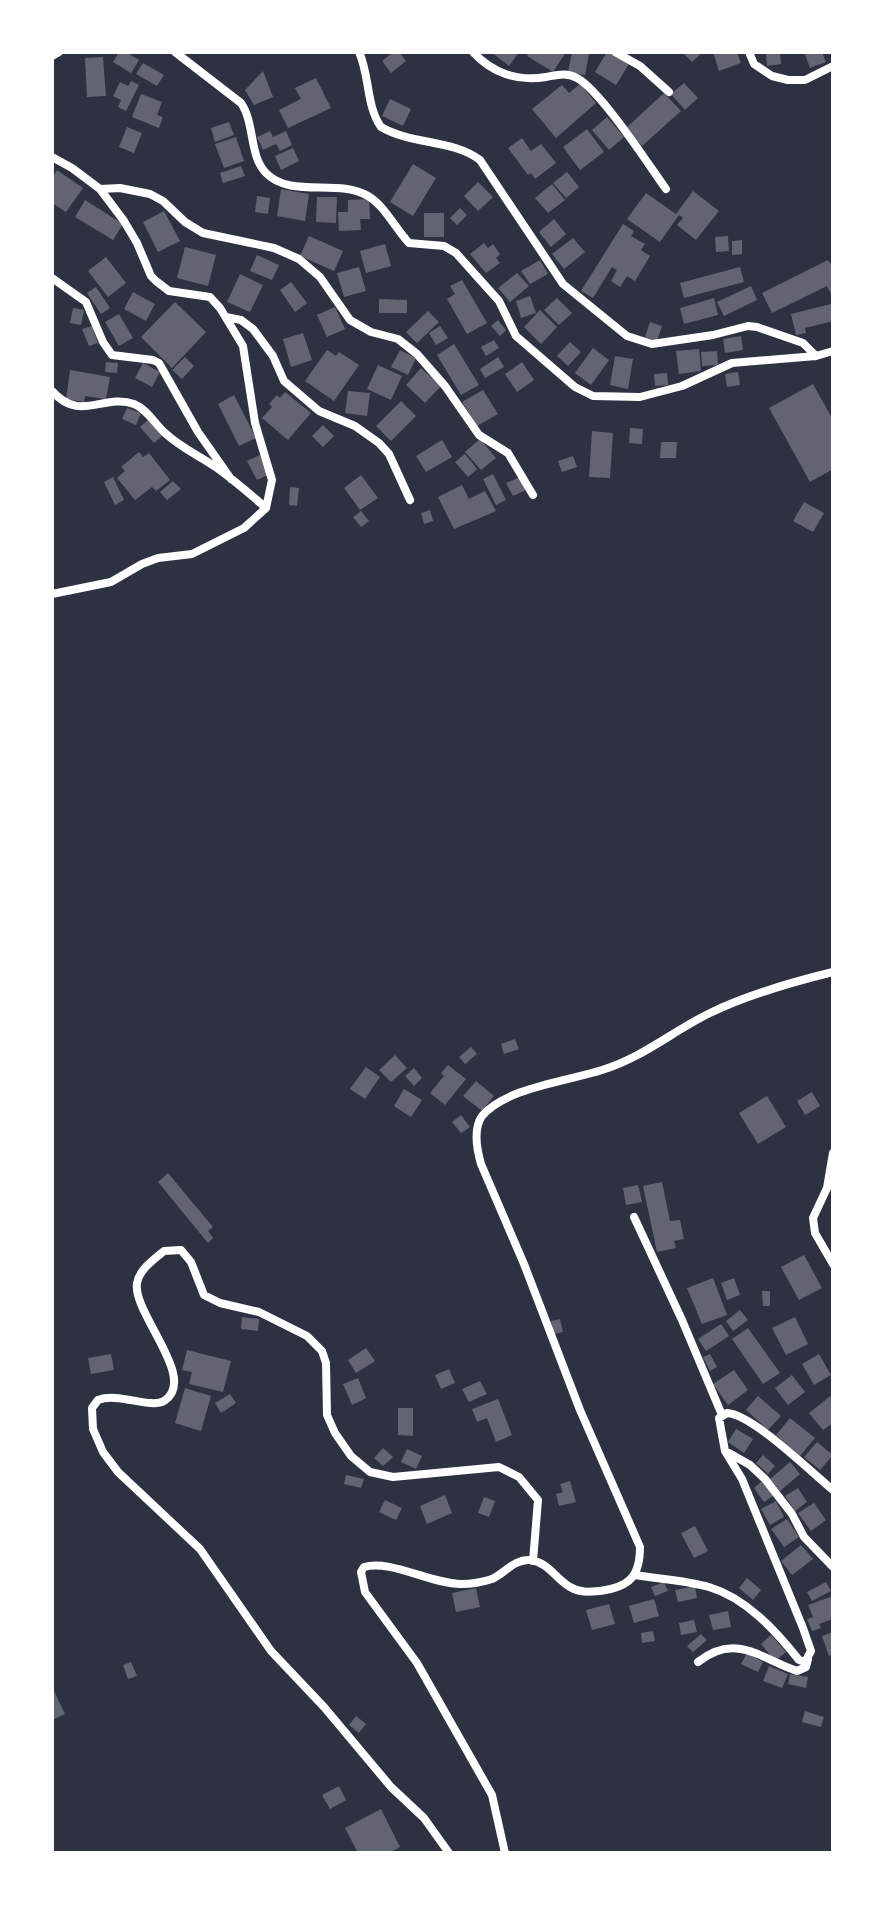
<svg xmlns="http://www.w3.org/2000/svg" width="885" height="1905" font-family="'Archivo Narrow',sans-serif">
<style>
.building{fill:#626471}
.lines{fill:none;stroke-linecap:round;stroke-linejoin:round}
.minor{stroke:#fff;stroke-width:8}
</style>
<rect width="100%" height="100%" fill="#2d3142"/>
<path class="building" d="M 119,52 L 126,52 L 139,60 L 131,73 L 113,62 Z
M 393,52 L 399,52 L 406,61 L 391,73 L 382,61 Z
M 491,52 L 519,52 L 509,66 Z
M 529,52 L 566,52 L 553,72 L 527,56 Z
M 572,52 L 589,54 L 585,75 L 568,72 Z
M 607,52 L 629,64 L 616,85 L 595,72 Z
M 682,52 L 703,52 L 692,62 Z
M 713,52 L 737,52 L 741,63 L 719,71 Z
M 766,52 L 780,52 L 781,64 L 767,66 Z
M 810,52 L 822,52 L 826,62 L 810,68 L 805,54 Z
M 103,57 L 106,96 L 87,97 L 85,58 Z
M 143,63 L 164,75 L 157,86 L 136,74 Z
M 263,71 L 273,97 L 254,105 L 245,90 Z
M 316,78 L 331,108 L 288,128 L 279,110 L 301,99 L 295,88 Z
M 131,81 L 139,85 L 126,111 L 118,107 L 121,100 L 113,96 L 120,82 L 128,86 Z
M 684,83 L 698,98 L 685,110 L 671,94 Z
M 580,84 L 596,103 L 556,138 L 532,109 L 562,85 L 569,93 Z
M 664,93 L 681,111 L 642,146 L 625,129 Z
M 141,94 L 162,102 L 157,115 L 163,117 L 159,128 L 132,117 Z
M 390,99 L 411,109 L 403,126 L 382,116 Z
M 607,117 L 624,137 L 609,150 L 592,130 Z
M 229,122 L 234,135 L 215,142 L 211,128 Z
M 127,127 L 142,133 L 134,153 L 119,147 Z
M 587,129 L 604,152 L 580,170 L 563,147 Z
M 270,131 L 273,137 L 286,131 L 292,145 L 280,151 L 276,144 L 263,150 L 257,137 Z
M 236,137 L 244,161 L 224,168 L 215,144 Z
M 522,138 L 531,151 L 541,144 L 556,163 L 535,179 L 531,173 L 528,175 L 508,148 Z
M 293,148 L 299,161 L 281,170 L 275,156 Z
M 413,164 L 436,178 L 413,216 L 390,202 Z
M 241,166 L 245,176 L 223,183 L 220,173 Z
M 57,170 L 83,188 L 66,212 L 52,203 L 52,178 Z
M 567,172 L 579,187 L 566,198 L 553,183 Z
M 478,182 L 493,197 L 478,211 L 464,196 Z
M 552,184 L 565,200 L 548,213 L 535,198 Z
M 281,189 L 309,194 L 305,221 L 277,216 Z
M 693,191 L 719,211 L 696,240 L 677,225 L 683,218 L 679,215 L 660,242 L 627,219 L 646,193 L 676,214 Z
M 257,196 L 270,198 L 268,214 L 255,212 Z
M 317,197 L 337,197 L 336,223 L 316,222 Z
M 369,199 L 370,219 L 360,219 L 361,230 L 339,231 L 338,212 L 348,212 L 348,200 Z
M 85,200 L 123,224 L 113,240 L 75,217 Z
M 460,208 L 467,215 L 457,225 L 450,218 Z
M 164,211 L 180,241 L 158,252 L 143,222 Z
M 424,213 L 444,213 L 444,237 L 424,237 Z
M 554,219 L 566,234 L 551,247 L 539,232 Z
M 623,224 L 634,231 L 631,236 L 645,244 L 641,250 L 650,256 L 635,281 L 627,276 L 620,287 L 611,281 L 617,270 L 612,267 L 593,298 L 581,291 Z
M 309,236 L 343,251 L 334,271 L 300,256 Z
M 728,236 L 729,251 L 716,252 L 715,237 Z
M 573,238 L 585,252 L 564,269 L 552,254 Z
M 742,240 L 742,254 L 732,255 L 732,241 Z
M 484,243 L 488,248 L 493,244 L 500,254 L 496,258 L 500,263 L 486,273 L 470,254 Z
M 385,244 L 391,266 L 366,273 L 360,251 Z
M 185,247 L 216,255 L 208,286 L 177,278 Z
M 257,255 L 279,265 L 272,280 L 250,271 Z
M 106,257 L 126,283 L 108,297 L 88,271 Z
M 540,260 L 548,274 L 530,284 L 521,271 Z
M 828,260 L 833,267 L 833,298 L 827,286 L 772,313 L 762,293 Z
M 359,267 L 366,291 L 344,297 L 337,273 Z
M 740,267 L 744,282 L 684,298 L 680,283 Z
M 517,273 L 529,286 L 510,302 L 498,288 Z
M 240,274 L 263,285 L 250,312 L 227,302 Z
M 462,280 L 487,323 L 467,334 L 447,299 L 455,294 L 450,286 Z
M 291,282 L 307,303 L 295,312 L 280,290 Z
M 751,286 L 757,300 L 724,316 L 717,302 Z
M 96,287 L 110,308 L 101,314 L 87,293 Z
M 133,292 L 155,304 L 146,321 L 124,309 Z
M 530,296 L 536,313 L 521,318 L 516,301 Z
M 557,298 L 572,313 L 559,325 L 544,310 Z
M 714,298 L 718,315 L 684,324 L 680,308 Z
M 379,299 L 407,300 L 407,313 L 379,313 Z
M 175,302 L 206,332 L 172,368 L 141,337 Z
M 831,304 L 833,321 L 805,328 L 806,333 L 796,335 L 791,314 Z
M 335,307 L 345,329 L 327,337 L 317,315 Z
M 73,308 L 84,310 L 81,325 L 70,323 Z
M 540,310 L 557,327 L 541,344 L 524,327 Z
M 428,311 L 439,322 L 417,343 L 406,332 Z
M 119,314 L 133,338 L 119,346 L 105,322 Z
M 498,320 L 506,330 L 500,336 L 491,326 Z
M 650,322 L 662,326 L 657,341 L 645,337 Z
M 92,326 L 98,343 L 89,346 L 82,329 Z
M 440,326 L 448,338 L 436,345 L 429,333 Z
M 303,333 L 312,360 L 291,367 L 283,339 Z
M 741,336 L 743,350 L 725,353 L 723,339 Z
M 494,340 L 499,348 L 486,356 L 481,347 Z
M 570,342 L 581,352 L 568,366 L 557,356 Z
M 454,344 L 479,385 L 461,395 L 437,355 Z
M 593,348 L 609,360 L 591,385 L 575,373 Z
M 699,349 L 701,371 L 679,374 L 676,351 Z
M 327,350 L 336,356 L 339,352 L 359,365 L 334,401 L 305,381 Z
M 400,350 L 416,358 L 408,375 L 391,367 Z
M 717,351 L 718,365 L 702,366 L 701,352 Z
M 615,356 L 633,359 L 628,389 L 610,385 Z
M 185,357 L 194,366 L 182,379 L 172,370 Z
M 498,357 L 504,367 L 485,378 L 480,369 Z
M 106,362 L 118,363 L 117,373 L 105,372 Z
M 522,362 L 534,380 L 517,392 L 505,374 Z
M 143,363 L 160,372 L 152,387 L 135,378 Z
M 378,365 L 402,376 L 391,400 L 367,389 Z
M 421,368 L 441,386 L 425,403 L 406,385 Z
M 70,370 L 110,377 L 106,399 L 85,396 L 84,402 L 66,399 Z
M 738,372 L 740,385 L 727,387 L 725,374 Z
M 667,373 L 668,385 L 655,386 L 654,374 Z
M 813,384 L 833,420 L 833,469 L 810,482 L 769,408 Z
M 483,390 L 498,414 L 477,426 L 462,402 Z
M 348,391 L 370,393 L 367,416 L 345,413 Z
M 285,392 L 311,413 L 288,440 L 262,418 L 272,407 L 269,404 L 277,395 L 280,398 Z
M 234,395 L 256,438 L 239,446 L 218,404 Z
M 401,401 L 416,416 L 391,441 L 376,426 Z
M 127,408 L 141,413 L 136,425 L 122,419 Z
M 148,420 L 162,436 L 154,443 L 140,427 Z
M 323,425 L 334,436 L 323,447 L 312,436 Z
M 630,428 L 643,429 L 642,444 L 629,443 Z
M 592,431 L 613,433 L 610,478 L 589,477 Z
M 480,439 L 496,458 L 481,470 L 465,452 Z
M 442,440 L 452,457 L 426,472 L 416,456 Z
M 661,442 L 677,442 L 676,458 L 660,458 Z
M 139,452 L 143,457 L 149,453 L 170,480 L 156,491 L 152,487 L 135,500 L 117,478 L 125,471 L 121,467 Z
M 465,454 L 477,469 L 468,477 L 455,462 Z
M 260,455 L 270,474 L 257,480 L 247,461 Z
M 573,456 L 577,467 L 562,472 L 558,461 Z
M 493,474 L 506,500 L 496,505 L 483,479 Z
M 361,475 L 378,498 L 360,510 L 344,488 Z
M 113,477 L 124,500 L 115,505 L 104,482 Z
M 520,477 L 526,490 L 513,496 L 506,483 Z
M 173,481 L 181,489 L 167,500 L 160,492 Z
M 462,485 L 469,499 L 485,491 L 496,511 L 454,529 L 438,497 Z
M 290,487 L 299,488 L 297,506 L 289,505 Z
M 804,502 L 824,513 L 813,532 L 793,521 Z
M 430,510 L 433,521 L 424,524 L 421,513 Z
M 361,511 L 369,521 L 361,527 L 353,517 Z
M 515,1039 L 519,1049 L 504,1054 L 501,1044 Z
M 471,1047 L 477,1054 L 465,1064 L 459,1057 Z
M 395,1055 L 407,1068 L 391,1082 L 379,1070 Z
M 448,1065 L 466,1079 L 445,1105 L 430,1093 L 444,1076 L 441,1073 Z
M 366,1067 L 380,1077 L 365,1099 L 350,1089 Z
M 414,1068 L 422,1078 L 414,1086 L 405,1076 Z
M 476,1081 L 494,1096 L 482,1111 L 463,1096 Z
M 404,1089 L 422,1100 L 411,1117 L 394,1106 Z
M 812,1092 L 820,1106 L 805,1115 L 797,1101 Z
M 767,1096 L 786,1127 L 758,1144 L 739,1113 Z
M 461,1115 L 470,1127 L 461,1133 L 452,1122 Z
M 168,1173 L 213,1227 L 208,1231 L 213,1238 L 208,1243 L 158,1182 Z
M 662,1182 L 670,1221 L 680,1220 L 684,1239 L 674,1241 L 676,1248 L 657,1252 L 643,1186 Z
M 638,1185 L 642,1202 L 626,1205 L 623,1188 Z
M 804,1255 L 822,1288 L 799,1300 L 781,1267 Z
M 713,1278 L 727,1315 L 702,1324 L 687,1288 Z
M 734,1278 L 740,1295 L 727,1300 L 721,1283 Z
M 762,1291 L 770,1291 L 770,1306 L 763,1306 Z
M 740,1310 L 748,1320 L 733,1331 L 726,1321 Z
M 242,1317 L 259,1319 L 258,1331 L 241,1329 Z
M 795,1317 L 808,1344 L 786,1355 L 772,1328 Z
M 560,1319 L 563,1332 L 554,1334 L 551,1321 Z
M 721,1324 L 729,1336 L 706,1351 L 698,1339 Z
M 748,1328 L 780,1373 L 763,1384 L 732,1339 Z
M 366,1348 L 375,1361 L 356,1373 L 348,1360 Z
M 187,1350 L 231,1361 L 223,1392 L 189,1384 L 192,1372 L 182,1370 Z
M 111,1354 L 114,1370 L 91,1374 L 88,1358 Z
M 710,1354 L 717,1367 L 710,1371 L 703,1357 Z
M 819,1354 L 831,1375 L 814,1385 L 802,1364 Z
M 449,1369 L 455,1383 L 441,1389 L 435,1375 Z
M 734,1370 L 748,1390 L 728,1405 L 713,1384 Z
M 792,1375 L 805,1392 L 788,1405 L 775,1388 Z
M 358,1378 L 366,1398 L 352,1405 L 343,1384 Z
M 480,1381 L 487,1394 L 469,1402 L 462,1389 Z
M 185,1388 L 211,1396 L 201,1431 L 175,1423 Z
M 230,1394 L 236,1403 L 221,1413 L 215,1403 Z
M 833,1394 L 833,1423 L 823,1430 L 809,1413 Z
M 758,1396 L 781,1416 L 768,1430 L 746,1410 Z
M 498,1399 L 512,1435 L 496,1442 L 487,1418 L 477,1422 L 472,1409 Z
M 398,1408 L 413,1408 L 413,1436 L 398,1435 Z
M 790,1418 L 815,1438 L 800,1456 L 776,1435 Z
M 736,1429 L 753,1439 L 744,1453 L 728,1442 Z
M 817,1442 L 833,1455 L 820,1470 L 804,1457 Z
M 383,1448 L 393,1457 L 383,1466 L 374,1458 Z
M 407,1449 L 422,1456 L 416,1469 L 401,1462 Z
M 763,1455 L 775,1466 L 768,1474 L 756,1463 Z
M 790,1462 L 800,1474 L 780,1491 L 770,1479 Z
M 346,1475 L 364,1479 L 361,1488 L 344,1484 Z
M 570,1481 L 576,1502 L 559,1506 L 556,1494 L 563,1492 L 560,1484 Z
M 762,1481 L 773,1496 L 764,1502 L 754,1488 Z
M 798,1488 L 807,1502 L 795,1511 L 785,1496 Z
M 445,1495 L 452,1513 L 427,1524 L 420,1506 Z
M 484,1497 L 495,1501 L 489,1517 L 478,1513 Z
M 385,1500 L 402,1508 L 396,1520 L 379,1512 Z
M 776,1501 L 784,1517 L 770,1525 L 761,1509 Z
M 814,1503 L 826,1520 L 811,1531 L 798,1513 Z
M 787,1519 L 799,1537 L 784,1547 L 771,1529 Z
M 695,1526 L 708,1551 L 694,1558 L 681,1533 Z
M 801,1545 L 813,1559 L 792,1575 L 781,1561 Z
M 747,1578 L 761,1590 L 753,1600 L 739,1588 Z
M 664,1582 L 668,1591 L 655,1596 L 651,1587 Z
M 826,1582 L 831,1591 L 812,1601 L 807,1592 Z
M 695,1586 L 697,1598 L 678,1602 L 675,1590 Z
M 476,1588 L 480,1607 L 456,1612 L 452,1593 Z
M 833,1596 L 833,1619 L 819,1624 L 821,1628 L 812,1631 L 807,1619 L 813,1617 L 808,1605 Z
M 654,1599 L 659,1616 L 634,1623 L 629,1606 Z
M 609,1604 L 615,1624 L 592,1630 L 586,1610 Z
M 728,1611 L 731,1627 L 713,1630 L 709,1615 Z
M 694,1620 L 697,1632 L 681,1635 L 679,1623 Z
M 653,1631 L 655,1641 L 642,1643 L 641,1633 Z
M 833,1632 L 833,1654 L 829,1656 L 822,1636 Z
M 701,1634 L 707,1640 L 693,1652 L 687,1646 Z
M 771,1635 L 786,1652 L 775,1661 L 761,1644 Z
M 747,1653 L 763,1662 L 758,1672 L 741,1664 Z
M 131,1662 L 137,1676 L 128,1679 L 123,1665 Z
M 769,1666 L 788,1674 L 782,1688 L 763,1681 Z
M 790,1674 L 808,1677 L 806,1688 L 788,1684 Z
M 52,1687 L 65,1714 L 52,1720 Z
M 805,1711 L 824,1717 L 821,1727 L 802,1722 Z
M 356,1716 L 366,1724 L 359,1733 L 349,1725 Z
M 339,1786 L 346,1800 L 330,1809 L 322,1795 Z
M 381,1809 L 400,1847 L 389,1853 L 358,1853 L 345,1828 Z"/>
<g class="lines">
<path class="minor" d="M 175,52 L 241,103 C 255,123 249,156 266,173 C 291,199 338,178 368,196 C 385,206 395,228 409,243 L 444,246 L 456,253 L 499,301 L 516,336 L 575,387 L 593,396 L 640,397 L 682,386 L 732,363 L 816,356 L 833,351
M 359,52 C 370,76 366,106 381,127 C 412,145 452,139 480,160 L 563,284 L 627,336 L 652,344 L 713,335 L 748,326 L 757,327 L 803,343 L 816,356
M 473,52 C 492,73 518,82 546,77 C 557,75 566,72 577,78 C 601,91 648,164 666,189
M 615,52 L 640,66 L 669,92
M 749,52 L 754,64 L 772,76 L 788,80 L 805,80 L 833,66
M 52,56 L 59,52
M 52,157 L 72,168 L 100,189 L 124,221 L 137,243 L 151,276 L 156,281 L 169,291 L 210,297 L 220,308 L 243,346 L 255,423 L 272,480 L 266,508 L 244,528 L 192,554 L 158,558 L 142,564 L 111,582 L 52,594
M 100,189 L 120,188 L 150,194 L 163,201 L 185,222 L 203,233 L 274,248 L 299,259 L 320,277 L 350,320 L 371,332 L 398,339 L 417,354 L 445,386 L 479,435 L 508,453 L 533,495
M 52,278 L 86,302 L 103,342 L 112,355 L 153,360 L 159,363 L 198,432 L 231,479
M 226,317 L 241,320 L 253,329 L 273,356 L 284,381 L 319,411 L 355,426 L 379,443 L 389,454 L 410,500
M 52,391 C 80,423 104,393 134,404 C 147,409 155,424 165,433 C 181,448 200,456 217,468 C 234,480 250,494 266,508
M 833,1153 L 827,1188 L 813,1218 L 815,1233 L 833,1264
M 634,1217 L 682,1320 L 722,1415
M 729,1453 L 750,1465 L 765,1479 L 792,1514 L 804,1537 L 833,1567
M 635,1575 C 659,1579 685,1580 709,1587 C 746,1598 776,1631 799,1660 L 805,1662 L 811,1651 L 803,1628 L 742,1479 L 725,1451 L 719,1418 L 727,1413 C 752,1414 811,1472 833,1490
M 698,1662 C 736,1632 761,1659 797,1671 L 806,1667 L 808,1659
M 449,1853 L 424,1818 L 391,1787 L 324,1707 L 271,1651 L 200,1549 L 118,1472 L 103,1452 L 93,1429 L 92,1408 L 98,1400 C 118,1392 150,1409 164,1401 C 199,1379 132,1313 137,1283 C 139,1270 154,1259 164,1251 L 181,1250 L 191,1262 L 204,1295 L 220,1303 L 259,1312 L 307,1336 L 322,1351 L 326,1363 L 327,1415 L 335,1433 L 351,1456 L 370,1472 L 393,1477 L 499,1467 L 519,1477 L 538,1500 L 533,1561
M 505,1853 L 492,1795 L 417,1663 L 365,1592 L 361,1572 L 364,1567 C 390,1559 431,1584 461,1584 C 470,1584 483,1582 492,1579 C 505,1573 514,1559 530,1560 C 548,1562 555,1578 570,1587 C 580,1593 589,1592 600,1591 C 629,1587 640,1577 640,1547 L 580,1410 L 524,1264 L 481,1164 C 477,1150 473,1129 482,1116 C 505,1088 568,1081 602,1070 C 642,1058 673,1031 710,1013 C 749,994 792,982 833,972"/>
</g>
<rect width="885" height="1905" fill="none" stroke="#ffffff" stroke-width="108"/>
</svg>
